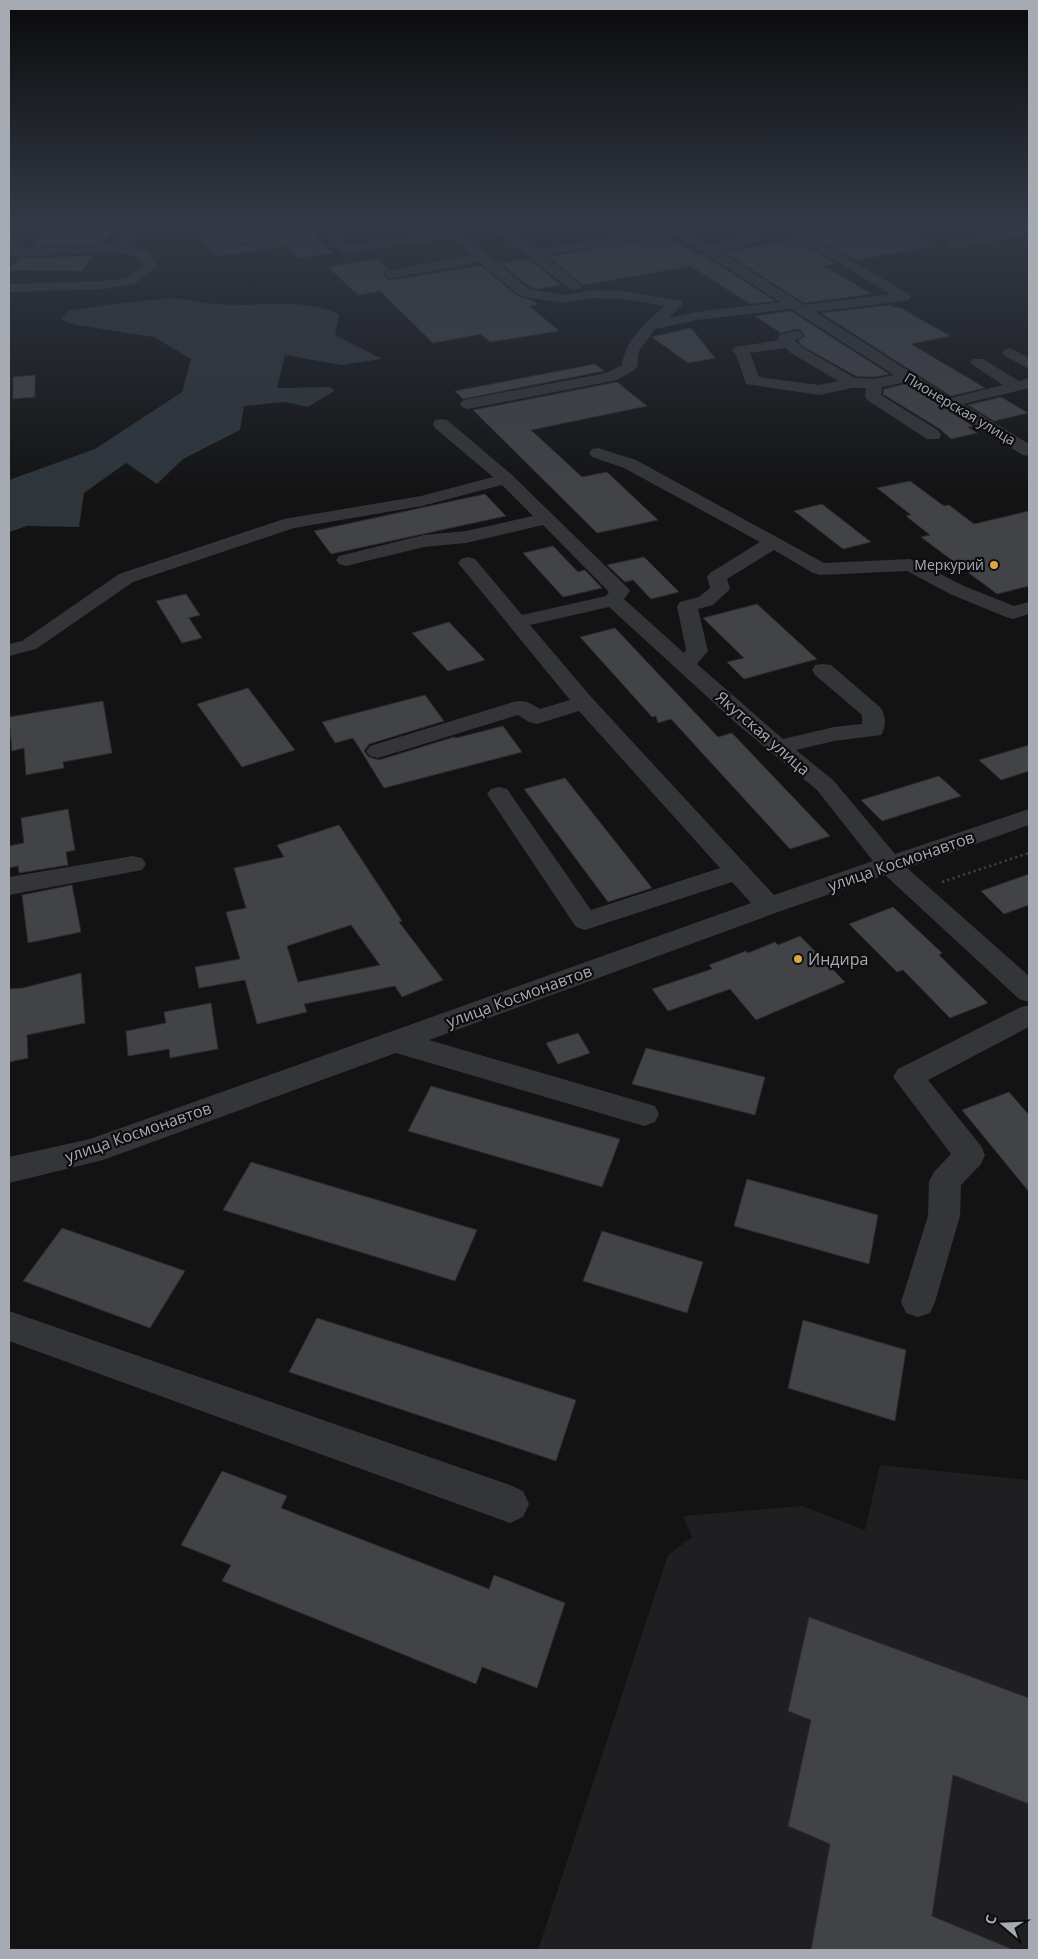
<svg xmlns="http://www.w3.org/2000/svg" width="1038" height="1959" font-family="'Open Sans',sans-serif">
<style>
.built{fill:#1f1f21}
.water{fill:#2e353b}
.building{fill:#424347;stroke:#2d2d30;fill-rule:evenodd}
.lines{fill:none;stroke-linecap:round;stroke-linejoin:round}
.path{stroke:#3a3c3f;stroke-width:2.5;stroke-dasharray:2.5 3;stroke-linecap:butt}
.minor{fill:#343538;fill-rule:evenodd}
.poi-dot{fill:#dba644;stroke:#0e0e0f;stroke-width:2}
.labels{text-anchor:middle;stroke-width:4.5;stroke-linejoin:round;paint-order:stroke}
.far-street-label{font-size:14px;fill:#a6aab3;stroke:#0e0e0f}
.far-poi-label{font-size:14px;fill:#a6aab3;stroke:#0e0e0f;text-anchor:end}
.street-label{font-size:16px;fill:#a6aab3;stroke:#0e0e0f}
.poi-label{font-size:16px;fill:#a6aab3;stroke:#0e0e0f;text-anchor:start}
</style>
<rect width="100%" height="100%" fill="#131314"/>
<path class="built" d="M 880,1465 L 1029,1480 L 1029,1950 L 538,1950 L 668,1555 L 692,1537 L 683,1516 L 802,1506 L 865,1530 Z"/>
<path class="water" d="M 173,298 C 188,300 203,303 218,304 C 264,308 294,296 339,314 L 335,335 L 382,359 L 342,365 L 285,355 L 277,388 L 331,387 L 334,391 L 308,407 L 285,402 L 244,406 L 240,430 L 183,459 L 157,484 L 126,463 L 84,493 L 79,527 L 27,526 L 9,532 L 9,480 L 95,449 L 182,392 L 191,359 L 154,337 L 76,325 L 61,320 L 68,311 L 113,304 Z"/>
<path class="building" d="M 52,221 L 118,221 L 101,244 L 31,246 Z
M 189,221 L 216,221 L 238,244 L 244,246 L 252,242 L 252,239 L 235,221 L 246,221 L 257,236 L 269,235 L 270,230 L 264,221 L 301,221 L 333,253 L 298,258 L 286,246 L 217,256 L 198,236 L 202,235 Z
M 624,221 L 644,221 L 653,227 L 612,234 L 598,225 Z
M 887,223 L 933,246 L 855,260 L 812,236 Z
M 667,236 L 699,256 L 703,255 L 775,301 L 750,304 L 691,266 L 583,285 L 548,257 Z
M 796,239 L 836,264 L 823,266 L 872,294 L 804,303 L 724,252 Z
M 93,256 L 81,271 L 9,270 L 20,258 Z
M 378,259 L 389,269 L 385,270 L 383,275 L 387,279 L 392,280 L 481,266 L 519,297 L 531,300 L 537,304 L 529,306 L 559,331 L 490,342 L 481,334 L 433,343 L 380,291 L 358,295 L 328,267 Z
M 528,259 L 561,285 L 538,289 L 530,287 L 500,263 Z
M 890,305 L 897,308 L 901,308 L 950,336 L 911,344 L 985,388 L 951,396 L 821,313 Z
M 791,311 L 889,374 L 874,377 L 856,376 L 802,346 L 798,341 L 805,336 L 801,330 L 796,329 L 781,333 L 755,316 Z
M 691,328 L 715,358 L 688,363 L 652,337 Z
M 595,364 L 604,371 L 463,399 L 455,391 Z
M 35,375 L 35,397 L 13,399 L 13,377 Z
M 617,382 L 647,406 L 531,430 L 582,477 L 607,472 L 658,520 L 597,533 L 473,410 Z
M 906,384 L 973,426 L 968,427 L 977,433 L 951,439 L 940,429 L 883,394 L 884,389 Z
M 1001,397 L 1028,413 L 994,421 L 968,405 Z
M 910,481 L 944,506 L 949,505 L 974,524 L 1029,511 L 1029,586 L 997,594 L 921,537 L 930,535 L 906,516 L 911,515 L 877,488 Z
M 485,494 L 506,516 L 331,554 L 314,531 Z
M 822,504 L 871,542 L 843,549 L 794,511 Z
M 553,546 L 578,572 L 585,570 L 602,588 L 563,597 L 523,553 Z
M 644,557 L 679,592 L 651,599 L 633,580 L 625,582 L 607,565 Z
M 186,594 L 200,615 L 189,618 L 202,638 L 182,643 L 156,601 Z
M 757,604 L 817,659 L 744,679 L 727,662 L 744,658 L 703,618 Z
M 449,622 L 485,660 L 448,671 L 412,633 Z
M 615,628 L 718,737 L 732,733 L 830,836 L 790,849 L 671,719 L 658,723 L 656,716 L 652,717 L 580,637 Z
M 248,688 L 295,750 L 242,767 L 197,704 Z
M 425,695 L 444,721 L 369,744 L 364,751 L 369,757 L 379,760 L 454,737 L 456,738 L 503,726 L 522,752 L 384,788 L 353,738 L 335,743 L 322,722 Z
M 103,701 L 112,753 L 63,762 L 64,768 L 26,775 L 24,748 L 12,751 L 9,717 Z
M 1029,745 L 1029,771 L 1001,780 L 979,760 Z
M 939,776 L 961,796 L 882,821 L 861,800 Z
M 565,778 L 652,888 L 608,902 L 524,789 Z
M 68,809 L 75,850 L 66,852 L 68,865 L 19,873 L 18,866 L 9,868 L 9,846 L 24,843 L 21,818 Z
M 339,825 L 402,921 L 399,922 L 443,980 L 402,997 L 395,986 L 304,1004 L 307,1012 L 257,1024 L 245,980 L 199,988 L 195,967 L 240,959 L 226,912 L 246,908 L 234,868 L 284,857 L 277,845 ZM 351,925 L 380,965 L 298,982 L 287,946 Z
M 1029,874 L 1029,905 L 1004,914 L 981,891 Z
M 72,885 L 81,932 L 28,943 L 22,895 Z
M 893,907 L 942,953 L 939,955 L 988,1003 L 950,1018 L 903,970 L 897,972 L 849,924 Z
M 800,936 L 845,982 L 756,1020 L 730,989 L 668,1011 L 652,989 L 712,969 L 709,965 L 746,951 L 748,953 L 775,942 L 778,945 Z
M 81,973 L 85,1023 L 27,1035 L 28,1058 L 9,1062 L 9,989 L 23,988 Z
M 211,1003 L 218,1049 L 170,1058 L 169,1049 L 128,1056 L 126,1031 L 166,1023 L 164,1012 Z
M 578,1033 L 590,1053 L 558,1064 L 546,1043 Z
M 646,1048 L 765,1077 L 755,1115 L 632,1084 Z
M 431,1086 L 620,1139 L 602,1187 L 408,1131 Z
M 1009,1092 L 1029,1115 L 1029,1192 L 962,1110 Z
M 251,1162 L 477,1230 L 455,1281 L 223,1210 Z
M 747,1179 L 878,1215 L 869,1264 L 734,1226 Z
M 62,1228 L 185,1271 L 150,1328 L 23,1281 Z
M 602,1231 L 703,1262 L 687,1313 L 583,1281 Z
M 317,1318 L 576,1400 L 556,1461 L 289,1372 Z
M 803,1320 L 906,1350 L 895,1421 L 788,1388 Z
M 222,1471 L 287,1496 L 281,1508 L 489,1589 L 494,1575 L 565,1603 L 537,1688 L 482,1667 L 476,1684 L 222,1581 L 231,1565 L 181,1545 Z
M 809,1617 L 1029,1698 L 1029,1804 L 953,1775 L 932,1916 L 1014,1950 L 811,1950 L 830,1844 L 788,1826 L 811,1720 L 788,1711 Z"/>
<g class="lines">
<path class="path" d="M 942,882 L 1029,853"/>
<path class="minor" d="M 129,221 L 142,221 L 127,247 L 148,251 L 157,267 L 134,284 L 129,285 L 105,289 L 9,292 L 9,284 L 105,281 L 125,278 L 143,266 L 138,257 L 118,253 L 17,256 L 12,255 L 9,251 L 9,239 L 14,240 L 21,248 L 114,245 L 120,239 Z
M 218,221 L 232,221 L 251,240 L 244,244 L 239,243 Z
M 248,221 L 261,221 L 268,231 L 267,234 L 257,234 Z
M 353,221 L 381,221 L 379,224 L 339,233 L 349,245 L 444,232 L 444,227 L 479,221 L 499,221 L 536,250 L 664,227 L 657,221 L 672,221 L 709,244 L 745,238 L 717,221 L 733,221 L 765,239 L 763,242 L 719,251 L 804,305 L 890,294 L 786,231 L 787,228 L 824,221 L 853,221 L 847,225 L 804,233 L 909,294 L 911,297 L 909,300 L 904,301 L 816,312 L 951,398 L 1003,385 L 973,365 L 970,362 L 973,359 L 983,359 L 1019,381 L 1029,378 L 1029,388 L 963,404 L 1029,444 L 1029,456 L 1023,455 L 906,382 L 882,387 L 881,395 L 939,431 L 941,435 L 939,439 L 927,439 L 867,400 L 865,397 L 866,388 L 852,388 L 819,395 L 746,384 L 737,357 L 732,350 L 735,347 L 779,340 L 778,338 L 780,335 L 796,331 L 801,332 L 803,335 L 801,338 L 795,340 L 801,347 L 855,378 L 874,379 L 894,375 L 791,309 L 697,320 L 655,329 L 639,351 L 637,367 L 634,370 L 617,380 L 468,409 L 462,407 L 460,404 L 462,401 L 468,399 L 606,373 L 622,365 C 625,340 646,322 665,306 L 625,299 L 595,298 L 563,303 L 525,297 L 520,296 L 479,262 L 392,278 L 387,277 L 385,274 L 387,271 L 471,255 L 451,238 L 348,253 L 340,252 L 326,232 L 334,225 ZM 490,227 L 570,289 L 575,290 L 582,286 L 544,256 L 673,233 L 780,302 L 697,312 L 669,318 L 683,304 L 681,301 L 625,291 L 595,290 L 563,295 L 529,289 L 460,232 ZM 786,348 L 791,353 L 838,381 L 819,385 L 759,377 L 750,353 Z
M 1029,227 L 1029,235 L 952,249 L 945,245 L 952,241 Z
M 1010,348 L 1029,358 L 1029,369 L 1005,356 L 1002,353 L 1005,350 Z
M 441,419 L 447,420 L 512,475 L 627,587 L 630,591 L 624,599 L 684,653 L 686,650 L 677,606 L 680,602 L 699,597 L 710,588 L 707,577 L 710,573 L 760,542 L 624,468 L 592,457 L 589,453 L 592,449 L 598,448 L 636,460 L 824,563 L 910,559 L 964,586 L 1014,606 L 1029,602 L 1029,614 L 1013,619 L 1006,617 L 950,594 L 907,571 L 820,575 L 813,573 L 774,550 L 727,579 L 730,589 L 713,605 L 698,609 L 708,651 L 697,664 L 783,739 L 834,727 L 862,724 L 862,715 L 815,675 L 812,670 L 815,665 L 823,664 L 831,665 L 881,708 C 886,716 886,728 881,735 L 834,741 L 796,750 L 833,780 L 895,854 L 1029,809 L 1029,825 L 907,868 L 1029,976 L 1029,1002 L 1019,999 L 885,875 L 778,912 L 429,1040 L 655,1106 L 659,1114 L 655,1122 L 644,1126 L 396,1053 L 103,1160 L 9,1183 L 9,1157 L 90,1139 L 751,903 L 732,882 L 594,927 L 585,930 L 576,927 L 487,794 L 491,789 L 499,787 L 507,789 L 591,910 L 720,868 L 579,711 L 537,724 L 529,722 L 518,715 L 378,758 L 370,756 L 366,751 L 370,746 L 513,702 C 524,699 530,703 540,709 L 570,700 L 458,563 L 461,559 L 468,557 L 475,559 L 522,615 L 606,596 L 609,592 L 543,525 L 466,543 L 424,547 L 346,566 L 339,564 L 336,560 L 339,556 L 424,535 L 466,531 L 533,516 L 502,485 L 422,506 L 294,528 L 133,582 L 36,649 L 9,656 L 9,644 L 22,641 L 119,574 L 284,519 L 421,496 L 493,477 L 435,428 L 433,424 L 435,420 ZM 609,607 L 737,724 L 817,790 L 873,861 L 774,895 L 592,698 L 530,625 Z
M 133,856 L 142,858 L 146,864 L 142,870 L 9,895 L 9,877 Z
M 1029,1005 L 1029,1027 L 928,1080 L 981,1146 L 985,1155 L 981,1164 L 961,1185 L 960,1216 L 935,1302 L 930,1313 L 918,1317 L 906,1313 L 901,1302 L 928,1216 L 929,1181 L 934,1172 L 951,1154 L 893,1077 L 898,1069 L 1019,1008 Z
M 9,1311 L 510,1485 L 523,1491 L 529,1504 L 523,1517 L 510,1523 L 9,1341 Z"/>
</g>
<linearGradient id="sky" x2="0" y2="1"><stop stop-color="#0a0a0b"/><stop offset="0.45" stop-color="#333945"/><stop offset="1" stop-color="#333945" stop-opacity="0"/></linearGradient>
<rect width="1038" height="496" fill="url(#sky)"/>
<g class="poi-dot">
<circle cx="994" cy="565" r="5"/>
<circle cx="798" cy="959" r="5"/>
</g>
<g class="labels">
<g class="far-street-label">
<text transform="translate(960 409) rotate(31)" y="5">Пионерская улица</text>
</g>
<g class="far-poi-label">
<text x="984" y="570">Меркурий</text>
</g>
<g class="street-label">
<text transform="translate(763 733) rotate(41)" y="6">Якутская улица</text>
<text transform="translate(901 861) rotate(-19)" y="6">улица Космонавтов</text>
<text transform="translate(519 996) rotate(-20)" y="6">улица Космонавтов</text>
<text transform="translate(138 1132) rotate(-19)" y="6">улица Космонавтов</text>
</g>
<g class="poi-label">
<text x="808" y="965">Индира</text>
</g>
</g>
<rect width="1038" height="1959" fill="none" stroke="#a6aab3" stroke-width="20"/>
<g transform="translate(1003 1924) rotate(289)" stroke="#0e0e0f" stroke-width="4" paint-order="stroke">
<path d="M0-4L9 19L0 12L-9 19Z" fill="#a6aab3"/>
<text y="-8" font-size="14" font-weight="bold" text-anchor="middle" fill="#a6aab3">С</text>
</g>
</svg>
